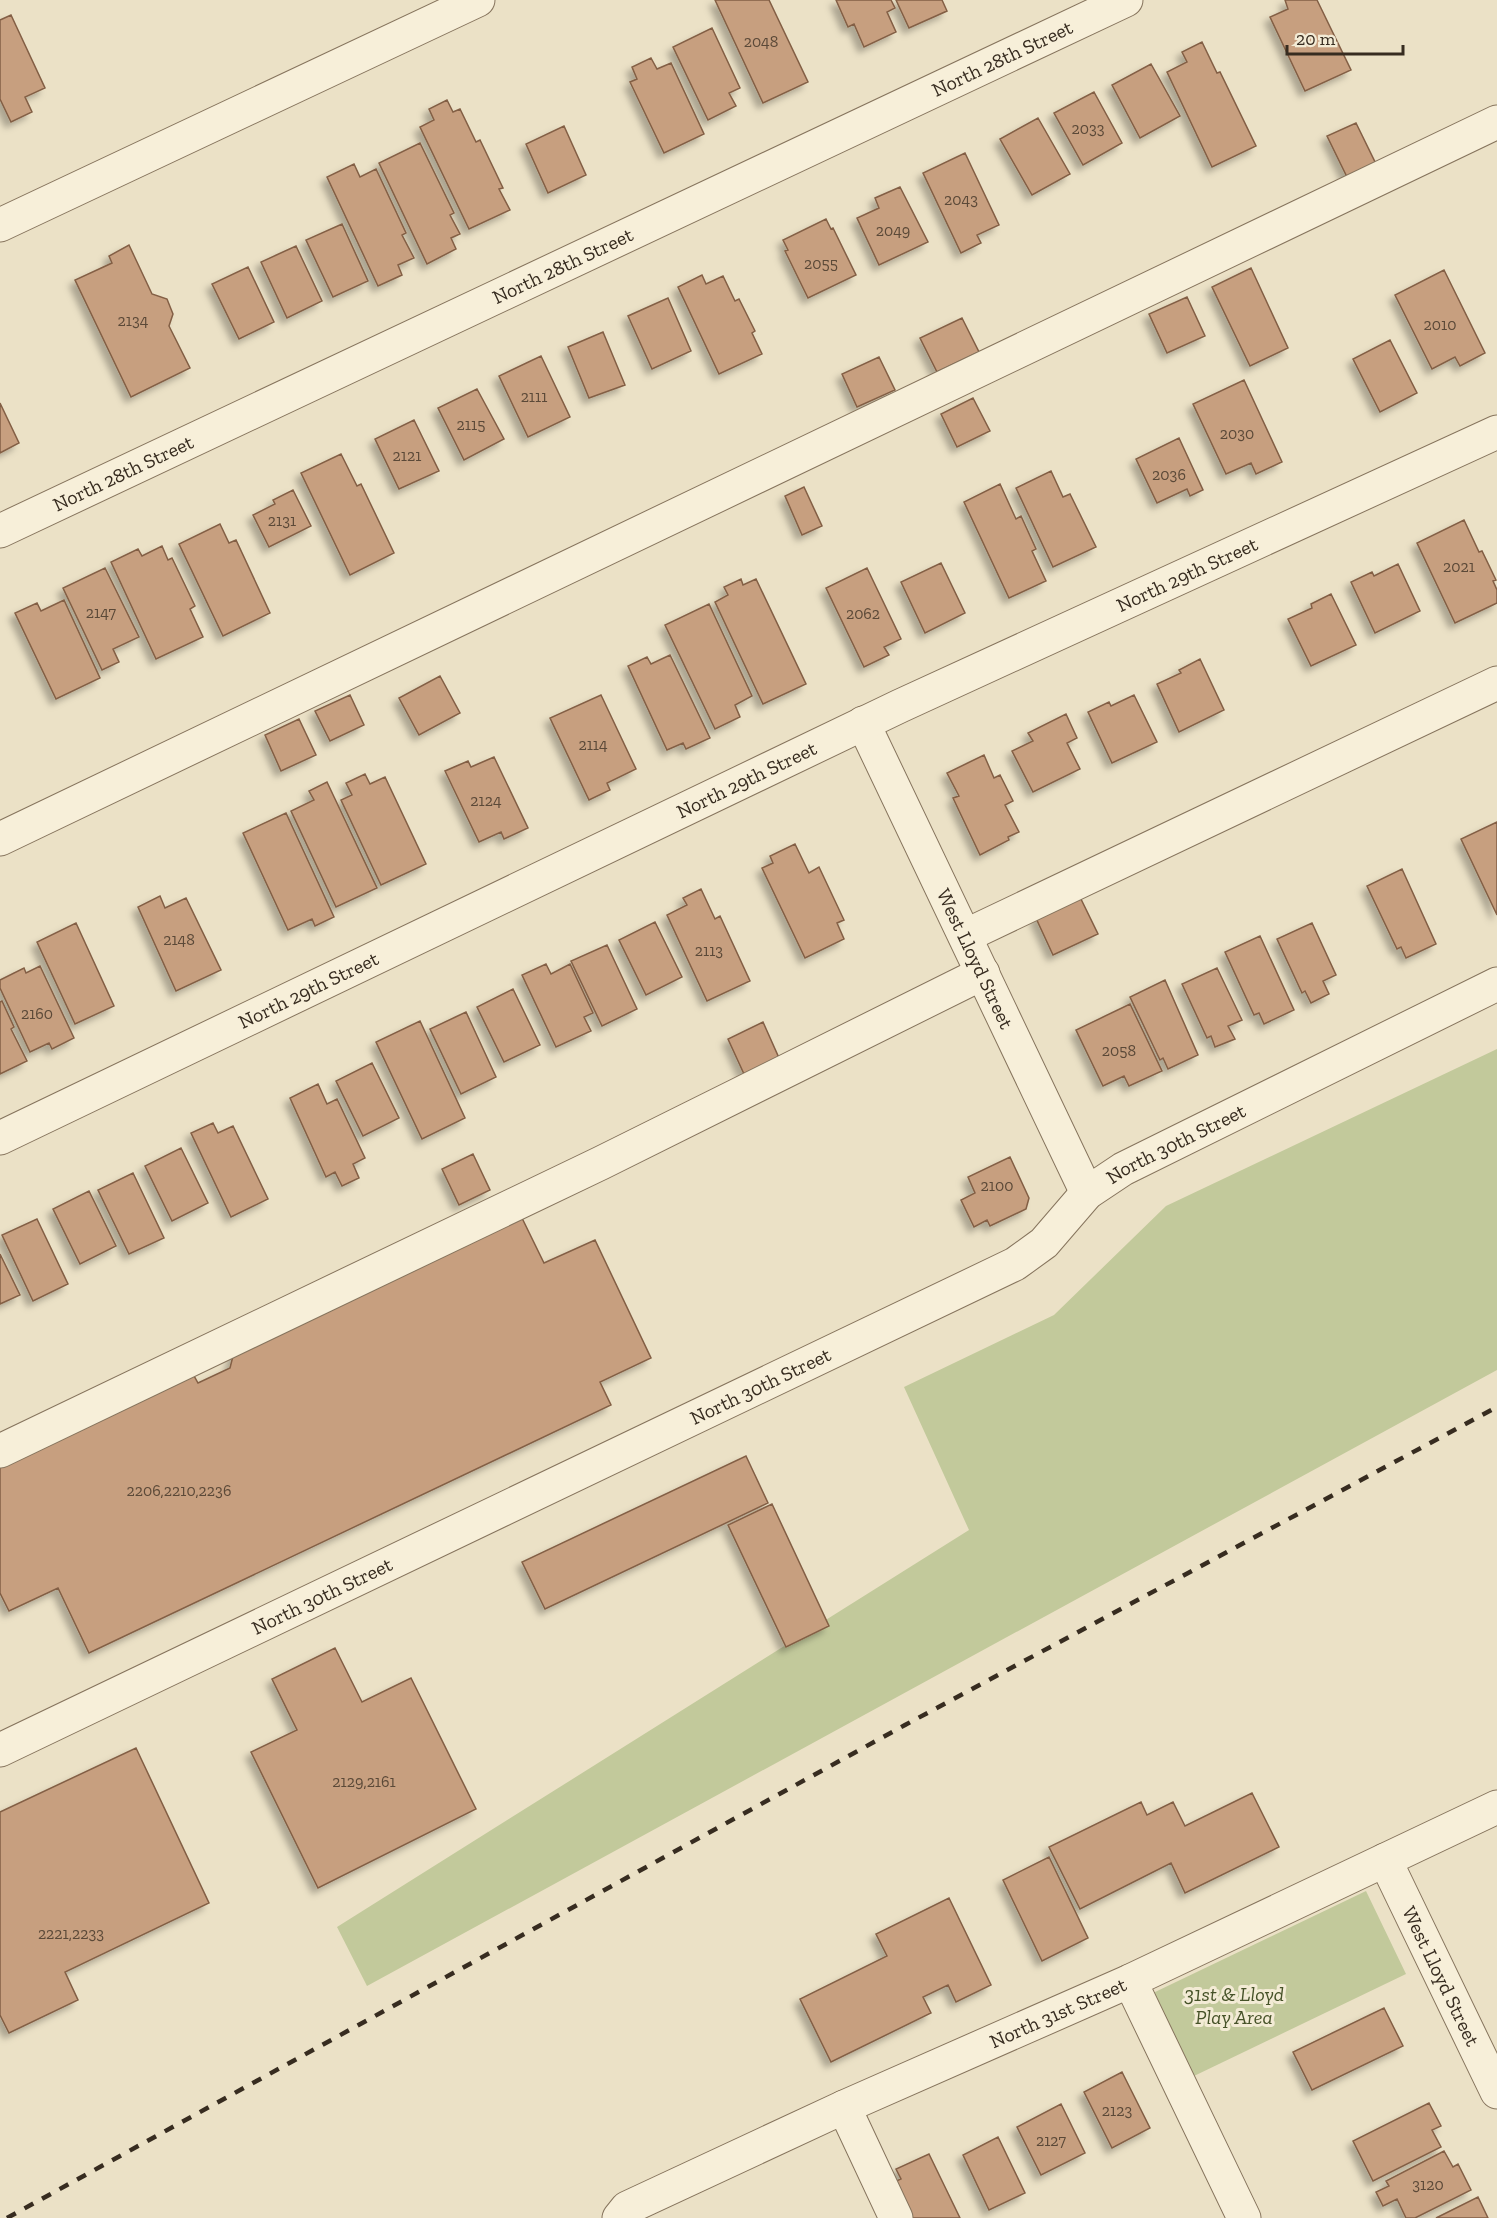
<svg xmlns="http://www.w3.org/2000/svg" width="1497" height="2218" font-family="'Zilla Slab',serif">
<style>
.green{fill:#c2c99b}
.building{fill:#c79f7f;stroke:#835f45;stroke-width:1.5;filter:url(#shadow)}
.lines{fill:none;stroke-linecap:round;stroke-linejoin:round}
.minor-casing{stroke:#86745d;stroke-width:35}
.minor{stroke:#f7efd9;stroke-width:33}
.rail{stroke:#372c20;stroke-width:4.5;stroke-dasharray:10 10;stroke-linecap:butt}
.labels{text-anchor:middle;stroke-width:6;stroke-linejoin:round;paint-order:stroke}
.number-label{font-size:16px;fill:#5b4938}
.street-label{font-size:20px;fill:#372c20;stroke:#f3ebd5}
.park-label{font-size:20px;font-style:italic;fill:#465228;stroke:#f3ebd5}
</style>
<defs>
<filter id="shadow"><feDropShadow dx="-5.5" dy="5.5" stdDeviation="3" flood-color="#0004"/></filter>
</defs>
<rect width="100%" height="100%" fill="#ebe1c6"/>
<path class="green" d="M 1497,1049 L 1497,1370 L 367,1986 L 337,1927 L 969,1530 L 904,1387 L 1054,1315 L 1166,1206 Z
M 1366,1891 L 1406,1974 L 1194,2076 L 1153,1993 Z"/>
<path class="building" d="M 715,0 L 769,0 L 808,82 L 763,103 Z
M 836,0 L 891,0 L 895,8 L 887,12 L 896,32 L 864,47 L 854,24 L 848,27 Z
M 896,0 L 942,0 L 947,11 L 909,28 Z
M 1317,0 L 1351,70 L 1305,91 L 1270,17 L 1288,9 L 1285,0 Z
M 11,15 L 45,88 L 25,97 L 32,112 L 11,122 L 0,99 L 0,20 Z
M 712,28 L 740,88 L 729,93 L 736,106 L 708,120 L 673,47 Z
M 1202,42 L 1217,73 L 1220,72 L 1256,146 L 1212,167 L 1167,72 L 1187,62 L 1182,52 Z
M 651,58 L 657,69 L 671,63 L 704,134 L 664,153 L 630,82 L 637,79 L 632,67 Z
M 1151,64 L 1180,116 L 1140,138 L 1112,85 Z
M 1094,92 L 1122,143 L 1083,165 L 1054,113 Z
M 447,100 L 453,112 L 460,109 L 476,142 L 480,140 L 503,188 L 499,189 L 510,210 L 469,229 L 420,127 L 434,120 L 429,109 Z
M 1038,118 L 1070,174 L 1032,195 L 1000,139 Z
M 1356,123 L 1377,166 L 1348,179 L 1327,136 Z
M 564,126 L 586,175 L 548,193 L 526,144 Z
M 420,143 L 454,213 L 450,215 L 460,234 L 451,238 L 456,249 L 427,264 L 379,163 Z
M 965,153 L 999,225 L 977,235 L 981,243 L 961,253 L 923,173 Z
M 354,164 L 360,177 L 376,169 L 406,233 L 402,235 L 414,258 L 398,265 L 402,275 L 378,286 L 327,177 Z
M 900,187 L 928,242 L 879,265 L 857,218 L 879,208 L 875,198 Z
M 826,219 L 831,229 L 833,228 L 856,275 L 808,298 L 785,251 L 788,250 L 783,240 Z
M 342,224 L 368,281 L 333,297 L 306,240 Z
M 129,245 L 152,294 L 167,299 L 173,314 L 169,326 L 190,368 L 131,397 L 75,280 L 112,263 L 109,256 Z
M 296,246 L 322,301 L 287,318 L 261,262 Z
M 248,267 L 274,322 L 239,339 L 212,284 Z
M 1251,268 L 1288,348 L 1250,366 L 1212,287 Z
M 1444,270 L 1485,353 L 1460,366 L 1455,357 L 1432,369 L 1395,295 Z
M 702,275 L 706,284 L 723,276 L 735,301 L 739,299 L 755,331 L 752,333 L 762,354 L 719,374 L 678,287 Z
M 1187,297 L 1205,336 L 1167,353 L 1149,314 Z
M 668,298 L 691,351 L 652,369 L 628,316 Z
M 962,318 L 979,352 L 937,372 L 920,338 Z
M 603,332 L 625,385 L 589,398 L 568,347 Z
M 1390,340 L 1417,393 L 1380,412 L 1353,359 Z
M 541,356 L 570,417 L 528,437 L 499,376 Z
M 879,357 L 895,390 L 857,407 L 842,374 Z
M 1244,380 L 1282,462 L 1256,474 L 1251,463 L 1226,474 L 1193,404 Z
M 477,389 L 504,439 L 464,460 L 438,408 Z
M 973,398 L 990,431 L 957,447 L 941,414 Z
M 0,403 L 19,443 L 0,453 Z
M 414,420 L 439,471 L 399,489 L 375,439 Z
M 1179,438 L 1203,490 L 1190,496 L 1187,489 L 1157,503 L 1136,459 Z
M 341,454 L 357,486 L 361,484 L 394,553 L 350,575 L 301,473 Z
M 1051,471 L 1063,497 L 1070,494 L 1096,547 L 1053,567 L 1016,488 Z
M 1000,484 L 1016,519 L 1021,516 L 1036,549 L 1032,551 L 1046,581 L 1009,598 L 964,502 Z
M 804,487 L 822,526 L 802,535 L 785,496 Z
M 293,490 L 311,526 L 269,547 L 253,515 L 275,504 L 273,500 Z
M 1464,520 L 1479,552 L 1482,551 L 1496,580 L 1493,581 L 1497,590 L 1497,603 L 1455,623 L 1417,543 Z
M 220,524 L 229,543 L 236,540 L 270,613 L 223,636 L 179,544 Z
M 162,546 L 168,560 L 172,558 L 195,606 L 190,609 L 203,637 L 156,659 L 111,562 L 138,549 L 142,556 Z
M 941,563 L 965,613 L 925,633 L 901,582 Z
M 1398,564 L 1420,611 L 1375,633 L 1351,582 L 1372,572 L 1374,576 Z
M 105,568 L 139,637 L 113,649 L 119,662 L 102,670 L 63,588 Z
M 867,568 L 901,639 L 884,647 L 889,655 L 864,667 L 826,588 Z
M 741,579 L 743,585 L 756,579 L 806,684 L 763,704 L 715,602 L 728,595 L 724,587 Z
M 1331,594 L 1356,645 L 1311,666 L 1288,619 L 1312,608 L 1311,604 Z
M 64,600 L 100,678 L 56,699 L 15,613 L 37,603 L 41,611 Z
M 709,604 L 752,696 L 735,705 L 740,717 L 715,729 L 665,625 Z
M 670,655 L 710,738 L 686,749 L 683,743 L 667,750 L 628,666 L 647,657 L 651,664 Z
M 1200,659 L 1224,710 L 1179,732 L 1157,684 L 1181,673 L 1179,670 Z
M 440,676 L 460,713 L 419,735 L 399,698 Z
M 350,695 L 364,725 L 330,741 L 315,711 Z
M 601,695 L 636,769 L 607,783 L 610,790 L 589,800 L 550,718 Z
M 1134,695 L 1157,742 L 1112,763 L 1088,712 L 1109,702 L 1111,706 Z
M 1066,714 L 1077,738 L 1067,743 L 1080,769 L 1033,792 L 1012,751 L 1033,741 L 1028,733 Z
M 299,719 L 316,755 L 281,771 L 265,735 Z
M 984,755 L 994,778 L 1000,775 L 1013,801 L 1005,805 L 1019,832 L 1008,837 L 1009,840 L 980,855 L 953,798 L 959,796 L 947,773 Z
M 494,757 L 528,828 L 504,839 L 501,832 L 479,842 L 445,771 L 468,761 L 471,767 Z
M 365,774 L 370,784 L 385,777 L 426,864 L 381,885 L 341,800 L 352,795 L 346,783 Z
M 327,782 L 377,888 L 336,907 L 291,811 L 314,800 L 309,791 Z
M 286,813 L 334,917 L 315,926 L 312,919 L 288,930 L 243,833 Z
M 1497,822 L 1497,915 L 1461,839 Z
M 795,844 L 809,873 L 819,867 L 844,920 L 837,923 L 844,939 L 805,958 L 762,868 L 773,863 L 770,856 Z
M 1402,869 L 1436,944 L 1406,958 L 1401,947 L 1397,949 L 1367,886 Z
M 701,889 L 715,919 L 720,916 L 750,981 L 707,1001 L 667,915 L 687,905 L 683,898 Z
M 1079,895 L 1098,934 L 1053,955 L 1035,916 Z
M 160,896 L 165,908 L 186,898 L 221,970 L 176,991 L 138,907 Z
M 655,922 L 682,977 L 646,995 L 619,940 Z
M 76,923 L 114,1006 L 75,1024 L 37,942 Z
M 1312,923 L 1336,975 L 1323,981 L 1329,994 L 1311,1003 L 1305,991 L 1302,993 L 1277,939 Z
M 1260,936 L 1294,1010 L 1264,1024 L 1259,1013 L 1254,1015 L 1225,952 Z
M 607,945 L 637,1009 L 602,1026 L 571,961 Z
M 546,964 L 551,974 L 570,964 L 593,1013 L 584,1017 L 591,1031 L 556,1047 L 522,975 Z
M 40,966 L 74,1038 L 52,1049 L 49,1043 L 30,1052 L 0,988 L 0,980 L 24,968 L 26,973 Z
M 1217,968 L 1242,1020 L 1228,1026 L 1235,1039 L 1215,1047 L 1211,1036 L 1207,1038 L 1182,984 Z
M 1165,980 L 1198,1055 L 1168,1069 L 1163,1058 L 1160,1060 L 1130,997 Z
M 513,989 L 540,1045 L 504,1062 L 477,1007 Z
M 2,1001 L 14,1027 L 11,1029 L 27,1061 L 0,1074 L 0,1002 Z
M 1130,1004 L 1162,1071 L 1129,1086 L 1124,1076 L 1103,1086 L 1076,1030 Z
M 466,1012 L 496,1077 L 461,1094 L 430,1029 Z
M 420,1021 L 465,1118 L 422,1139 L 376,1042 Z
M 763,1022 L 779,1058 L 744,1074 L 728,1039 Z
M 372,1063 L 399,1118 L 363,1136 L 336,1081 Z
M 318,1084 L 327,1104 L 337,1099 L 365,1158 L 353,1164 L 359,1178 L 342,1186 L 335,1172 L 326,1177 L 290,1098 Z
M 213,1123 L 218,1133 L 233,1126 L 268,1199 L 231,1217 L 191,1133 Z
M 181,1148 L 208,1203 L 172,1221 L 145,1166 Z
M 473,1154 L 490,1190 L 459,1205 L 442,1169 Z
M 1010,1157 L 1029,1198 L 1026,1209 L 990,1226 L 987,1220 L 974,1227 L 961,1200 L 975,1193 L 968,1177 Z
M 133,1173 L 164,1238 L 129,1254 L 98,1190 Z
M 89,1191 L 116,1246 L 80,1264 L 53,1209 Z
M 521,1216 L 544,1263 L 595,1240 L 651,1358 L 600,1382 L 611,1405 L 89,1653 L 58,1588 L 9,1611 L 0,1593 L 0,1466 L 193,1374 L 198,1383 L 230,1368 L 234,1352 Z
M 37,1219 L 68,1284 L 33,1301 L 2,1235 Z
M 0,1254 L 20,1295 L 0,1304 Z
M 746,1456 L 768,1503 L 545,1609 L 522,1562 Z
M 772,1504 L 829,1626 L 786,1647 L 728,1525 Z
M 335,1648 L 362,1702 L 411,1678 L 476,1809 L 318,1888 L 251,1752 L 297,1730 L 272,1679 Z
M 136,1748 L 209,1903 L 65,1972 L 78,2000 L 9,2033 L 0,2015 L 0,1812 Z
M 1252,1793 L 1279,1847 L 1185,1893 L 1171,1863 L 1080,1909 L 1049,1847 L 1141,1802 L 1147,1815 L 1173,1802 L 1185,1826 Z
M 1049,1857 L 1088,1938 L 1042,1961 L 1003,1880 Z
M 949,1898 L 991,1985 L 956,2002 L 948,1985 L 923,1997 L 931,2013 L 831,2062 L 800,1999 L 887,1956 L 876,1934 Z
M 1384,2008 L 1403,2046 L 1312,2090 L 1293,2052 Z
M 1122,2072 L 1150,2128 L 1112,2148 L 1084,2092 Z
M 1429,2103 L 1441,2126 L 1432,2130 L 1441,2147 L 1373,2181 L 1353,2141 Z
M 1061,2104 L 1085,2153 L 1041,2175 L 1017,2127 Z
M 998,2137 L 1025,2193 L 989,2210 L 963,2155 Z
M 1444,2151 L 1453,2167 L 1458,2164 L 1471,2190 L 1415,2218 L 1406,2218 L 1397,2199 L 1383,2206 L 1376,2192 L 1389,2186 L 1386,2181 Z
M 929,2154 L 960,2218 L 910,2218 L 892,2183 L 901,2179 L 896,2169 Z
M 1478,2197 L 1488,2218 L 1436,2218 Z"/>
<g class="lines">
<g class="minor-casing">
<g id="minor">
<path d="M 0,225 L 478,0"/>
<path id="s1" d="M 0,531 L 1126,0"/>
<path id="s2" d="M 863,723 L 1087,1193"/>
<path d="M 0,839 L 1497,122"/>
<path d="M 965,936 L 1497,683"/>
<path id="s3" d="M 0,1138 L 900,706 L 1497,432"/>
<path d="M 0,1451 L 601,1163 L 983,973"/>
<path id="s4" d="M 0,1750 L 1015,1264 L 1044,1243 L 1087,1193 L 1123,1169 L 1497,984"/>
<path id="s5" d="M 1385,1860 L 1497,2092"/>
<path d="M 1130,1981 L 1244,2218"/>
<path d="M 844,2107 L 896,2218"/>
<path id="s6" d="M 619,2218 L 627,2208 L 844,2107 L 1130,1981 L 1497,1807"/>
</g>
</g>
<use href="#minor" class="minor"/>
<path class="rail" d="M 7,2218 L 905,1725 L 1497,1407"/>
</g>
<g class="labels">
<g class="number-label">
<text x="761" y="47">2048</text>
<text x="1088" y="134">2033</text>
<text x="961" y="205">2043</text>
<text x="893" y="236">2049</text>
<text x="821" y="269">2055</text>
<text x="133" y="326">2134</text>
<text x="1440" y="330">2010</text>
<text x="534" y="402">2111</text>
<text x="471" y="430">2115</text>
<text x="1237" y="439">2030</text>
<text x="407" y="461">2121</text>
<text x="1169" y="480">2036</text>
<text x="282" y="526">2131</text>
<text x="1459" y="572">2021</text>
<text x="101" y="618">2147</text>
<text x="863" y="619">2062</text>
<text x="593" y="750">2114</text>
<text x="486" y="806">2124</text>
<text x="179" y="945">2148</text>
<text x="709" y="956">2113</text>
<text x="37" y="1019">2160</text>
<text x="1119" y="1056">2058</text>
<text x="997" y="1191">2100</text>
<text x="179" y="1496">2206,2210,2236</text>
<text x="364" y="1787">2129,2161</text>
<text x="71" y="1939">2221,2233</text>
<text x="1117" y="2116">2123</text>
<text x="1051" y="2146">2127</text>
<text x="1428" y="2190">3120</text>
</g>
<g class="street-label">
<text dy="7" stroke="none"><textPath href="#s1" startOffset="1108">North 28th Street</textPath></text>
<text dy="7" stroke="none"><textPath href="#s1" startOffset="622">North 28th Street</textPath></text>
<text dy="7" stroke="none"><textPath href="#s1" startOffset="136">North 28th Street</textPath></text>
<text dy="7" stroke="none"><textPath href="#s3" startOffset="1314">North 29th Street</textPath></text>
<text dy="7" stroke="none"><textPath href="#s3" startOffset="828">North 29th Street</textPath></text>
<text dy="7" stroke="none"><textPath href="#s2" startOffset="261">West Lloyd Street</textPath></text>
<text dy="7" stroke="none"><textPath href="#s3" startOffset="342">North 29th Street</textPath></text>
<text dy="7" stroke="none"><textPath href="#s4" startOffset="1329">North 30th Street</textPath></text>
<text dy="7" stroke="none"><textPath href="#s4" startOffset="843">North 30th Street</textPath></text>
<text dy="7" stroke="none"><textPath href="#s4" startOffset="357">North 30th Street</textPath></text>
<text dy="7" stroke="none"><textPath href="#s5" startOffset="129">West Lloyd Street</textPath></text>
<text dy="7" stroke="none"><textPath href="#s6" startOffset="486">North 31st Street</textPath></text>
</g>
<g class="park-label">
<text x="1234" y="2001">31st &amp; Lloyd<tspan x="1234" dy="23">Play Area</tspan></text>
</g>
</g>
<path d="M1287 45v9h116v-9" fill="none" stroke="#372c20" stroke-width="3"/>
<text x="1296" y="45" font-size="18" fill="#372c20" stroke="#f3ebd5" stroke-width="4.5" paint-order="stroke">20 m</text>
</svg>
